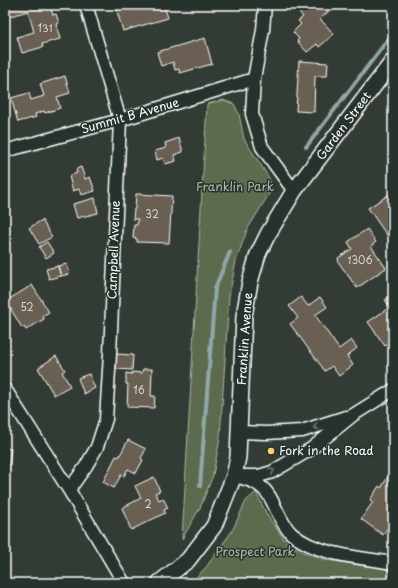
<svg xmlns="http://www.w3.org/2000/svg" width="398" height="588" font-family="'Playpen Sans',sans-serif">
<style>
.green{fill:#5b6b4d;stroke:#adb5a6}
.lines{fill:none;stroke-linecap:round;stroke-linejoin:round}
.stream{stroke:#92a7aa;stroke-width:4}
.building{fill:#696052;stroke:#fff}
.minor-casing{stroke:#fff;stroke-width:15}
.tertiary-casing{stroke:#fff;stroke-width:18}
.minor{stroke:#26332d;stroke-width:12}
.tertiary{stroke:#26332d;stroke-width:15}
.oneway{stroke:#727a76}
.poi-dot{fill:#ffd166;stroke:#26332d;stroke-width:1.5}
.labels{text-anchor:middle;stroke-width:3;stroke-linejoin:round;paint-order:stroke}
.number-label{font-size:10px;fill:#dad7d4}
.street-label{font-size:12px;fill:#fff;stroke:#26332d}
.park-label{font-size:12px;fill:#b5bcaf;stroke:#26332d}
.poi-label{font-size:12px;fill:#fff;stroke:#26332d;text-anchor:start}
</style>
<rect width="100%" height="100%" fill="#333c34"/>
<filter id="ink" filterUnits="userSpaceOnUse"><feTurbulence type="fractalNoise" baseFrequency=".025" numOctaves="2"/><feDisplacementMap in="SourceGraphic" scale="8" xChannelSelector="R" yChannelSelector="G"/><feConvolveMatrix kernelMatrix="1 2 1 2 8 2 1 2 1" color-interpolation-filters="sRGB"/></filter>
<g filter="url(#ink)">
<path class="green" d="M 223,100 L 234,104 L 239,114 L 244,139 L 269,178 L 271,186 L 269,194 L 247,230 L 236,261 L 229,296 L 220,438 L 213,475 L 200,508 L 182,539 L 207,104 Z
M 256,492 L 267,515 L 286,542 L 303,552 L 326,560 L 393,570 L 393,583 L 191,583 L 207,566 L 232,531 L 246,501 Z"/>
<g class="lines">
<path class="stream" d="M 306,147 L 393,33
M 200,486 L 215,288 L 230,252"/>
</g>
<path class="building" d="M 7,5 L 54,5 L 55,8 L 51,9 L 53,15 L 56,14 L 59,23 L 56,24 L 60,39 L 42,44 L 43,47 L 22,53 L 17,37 L 34,32 L 28,11 L 11,16 Z
M 115,5 L 164,5 L 168,18 L 123,31 Z
M 307,5 L 324,5 L 329,11 L 320,19 L 334,34 L 319,47 L 317,44 L 307,52 L 297,41 L 299,39 L 293,32 L 301,24 L 298,21 L 303,17 L 299,12 Z
M 205,38 L 212,64 L 180,73 L 179,69 L 175,70 L 173,62 L 161,66 L 157,52 Z
M 299,61 L 328,63 L 327,76 L 315,76 L 314,112 L 296,111 Z
M 65,76 L 70,93 L 57,97 L 60,108 L 45,113 L 44,111 L 35,114 L 36,117 L 18,122 L 11,98 L 29,93 L 31,100 L 44,96 L 40,84 Z
M 179,138 L 183,152 L 174,155 L 176,161 L 165,164 L 163,158 L 157,160 L 155,151 L 166,148 L 165,143 Z
M 81,167 L 85,179 L 90,177 L 95,191 L 81,195 L 79,189 L 73,191 L 69,176 L 77,173 L 76,169 Z
M 393,192 L 393,244 L 368,208 Z
M 136,194 L 172,196 L 169,243 L 137,242 L 137,239 L 133,238 L 134,225 L 137,225 L 138,219 L 133,219 L 134,209 L 135,209 Z
M 95,198 L 98,213 L 77,218 L 73,204 Z
M 42,220 L 52,237 L 39,244 L 29,228 Z
M 6,229 L 12,239 L 5,243 L 5,230 Z
M 367,229 L 376,242 L 371,246 L 386,268 L 357,288 L 339,263 L 338,258 L 352,249 L 348,242 Z
M 47,242 L 54,253 L 46,258 L 39,247 Z
M 67,264 L 69,274 L 61,276 L 58,266 Z
M 58,266 L 61,276 L 49,279 L 46,269 Z
M 32,285 L 49,312 L 42,316 L 44,319 L 26,330 L 24,327 L 22,328 L 6,301 Z
M 393,295 L 393,341 L 385,346 L 368,322 L 390,307 L 385,300 Z
M 301,297 L 308,306 L 320,297 L 327,307 L 315,315 L 339,349 L 351,340 L 357,348 L 347,356 L 353,365 L 339,376 L 332,366 L 325,371 L 290,324 L 298,318 L 289,306 Z
M 116,354 L 133,355 L 132,370 L 116,369 Z
M 56,356 L 65,370 L 62,372 L 70,386 L 54,395 L 38,368 Z
M 143,369 L 152,369 L 151,396 L 155,396 L 154,408 L 127,407 L 128,384 L 126,384 L 126,373 L 132,374 L 132,372 L 142,373 Z
M 89,374 L 95,388 L 84,394 L 78,378 Z
M 128,440 L 146,449 L 141,458 L 143,460 L 136,473 L 128,469 L 124,476 L 121,475 L 114,488 L 103,482 L 116,456 L 119,457 Z
M 5,448 L 11,449 L 8,472 L 5,471 Z
M 392,470 L 393,471 L 393,520 L 383,535 L 361,519 L 373,502 L 370,500 L 379,486 L 381,488 Z
M 154,477 L 160,491 L 155,493 L 159,500 L 163,498 L 168,508 L 164,510 L 165,513 L 131,530 L 122,508 L 141,498 L 135,486 Z"/>
<g class="lines">
<g class="minor-casing">
<path id="minor" d="M 265,5 L 263,30 L 254,79 L 252,114 L 262,147 L 294,191
M 5,151 L 120,120 L 254,79
M 5,389 L 69,490 L 124,583
M 239,432 L 266,433 L 302,431 L 346,417
M 234,476 C 243,478 252,480 260,486 C 275,496 277,521 292,534 C 318,556 360,557 393,563
M 243,476 L 259,476 L 272,472 L 311,449 L 353,415 L 393,390
M 69,490 L 86,466 L 97,447 L 106,419 L 110,354 L 120,120 L 86,5"/>
</g>
<g class="tertiary-casing">
<path id="tertiary" d="M 159,583 L 188,560 L 214,526 L 234,476 L 238,457 L 239,432 L 244,316 L 250,282 L 258,254 L 268,234 L 294,191 L 393,61"/>
</g>
<use href="#minor" class="minor"/>
<use href="#tertiary" class="tertiary"/>
</g>
<defs><path id="oneway-chevron" d="M-2-3.5L2.5 0L-2 3.5" fill="none" stroke-width="1.6" stroke-linecap="round" stroke-linejoin="round"/></defs>
<g class="oneway">
<use href="#oneway-chevron" transform="translate(316 427) rotate(162)"/>
<use href="#oneway-chevron" transform="translate(272 471) rotate(-24)"/>
</g>
</g>
<circle class="poi-dot" cx="271" cy="451" r="4"/>
<g class="labels">
<g class="number-label">
<text x="45" y="32">131</text>
<text x="152" y="218">32</text>
<text x="360" y="264">1306</text>
<text x="27" y="311">52</text>
<text x="139" y="394">16</text>
<text x="148" y="508">2</text>
</g>
<g class="street-label">
<text transform="translate(130 116) rotate(-16)" y="4">Summit B Avenue</text>
<text transform="translate(344 126) rotate(-53)" y="4">Garden Street</text>
<text transform="translate(114 250) rotate(-88)" y="4">Campbell Avenue</text>
<text transform="translate(245 339) rotate(-86)" y="4">Franklin Avenue</text>
</g>
<g class="park-label">
<text x="235" y="191">Franklin Park</text>
<text x="255" y="556">Prospect Park</text>
</g>
<g class="poi-label">
<text x="279" y="455">Fork in the Road</text>
</g>
</g>
<rect width="398" height="588" fill="none" stroke="#26332d" stroke-width="20"/>
<rect x="10" y="10" width="378" height="568" fill="none" stroke="#fff" stroke-width="1.5" filter="url(#ink)"/>
</svg>
